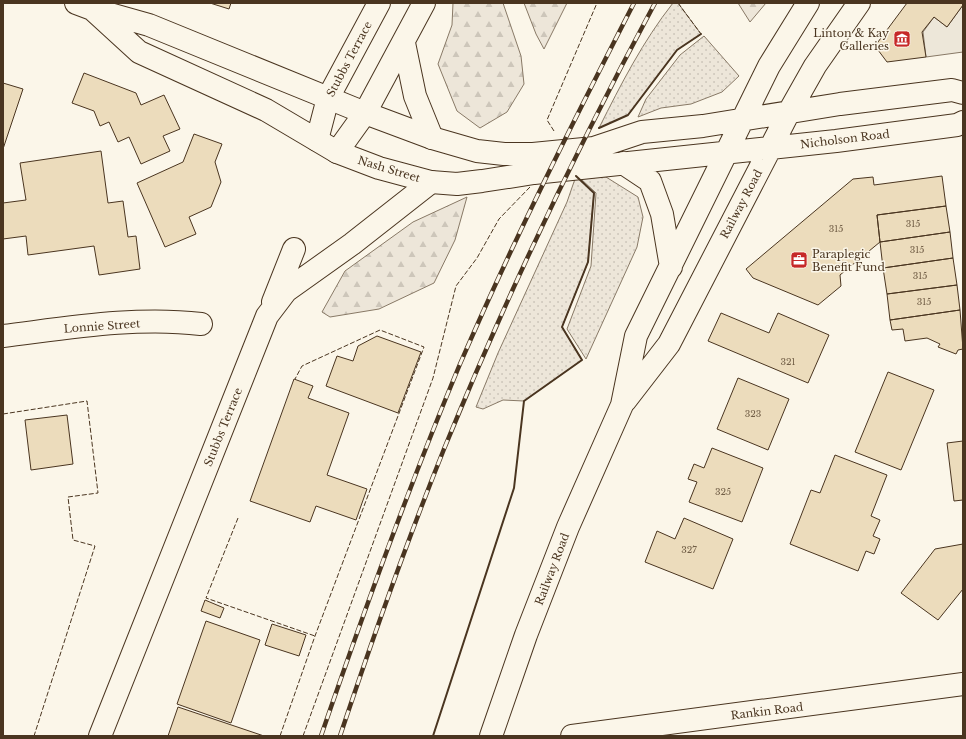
<svg xmlns="http://www.w3.org/2000/svg" width="966" height="739" font-family="'Libre Baskerville',serif">
<style>
.grass{fill:url(#grass-dots);stroke:#887966}
.forest{fill:url(#forest-firs);stroke:#887966}
.parking{fill:#ede7d9;stroke:#887966}
.building{fill:#ecdcbc;stroke:#4a3520}
.lines{fill:none;stroke-linecap:round;stroke-linejoin:round}
.minor-casing{stroke:#4a3520;stroke-width:24}
.major-casing{stroke:#4a3520;stroke-width:24}
.minor{stroke:#fbf6e9;stroke-width:22}
.major{stroke:#fbf6e9;stroke-width:22}
.rail-casing{stroke:#4a3520;stroke-width:4.5}
.rail{stroke:#fbf6e9;stroke-width:3;stroke-dasharray:9;stroke-linecap:butt}
.fence{stroke:#4a3520;stroke-width:1;stroke-dasharray:5 2;stroke-linecap:butt}
.wall{stroke:#4a3520;stroke-width:2}
.labels{text-anchor:middle;stroke-width:3;stroke-linejoin:round;paint-order:stroke}
.number-label{font-size:9px;fill:#725f47}
.poi-label{font-size:11px;fill:#4a3520;stroke:#fbf6e9;text-anchor:end}
.street-label{font-size:11px;fill:#4a3520;stroke:#fbf6e9}
</style>
<defs>
<pattern id="grass-dots" width="8" height="8" patternUnits="userSpaceOnUse"><rect width="8" height="8" fill="#ede6d9"/><path d="M2 2h.1M6 6h.1" fill="none" stroke="#cdc6ba" stroke-width="1.8" stroke-linecap="round"/></pattern>
<pattern id="forest-firs" width="22" height="20" patternUnits="userSpaceOnUse"><rect width="22" height="20" fill="#ede6d9"/><path d="M5 1l3.5 6h-7zM16 11l3.5 6h-7z" fill="#cdc6ba"/></pattern>
</defs>
<rect width="100%" height="100%" fill="#fbf6e9"/>
<path class="grass" d="M 673,3 L 678,3 L 701,34 L 677,50 L 628,115 L 599,128 C 621,84 643,41 673,3 Z
M 704,36 L 739,76 L 722,92 L 691,104 L 661,108 L 638,117 L 646,99 L 680,55 Z
M 583,175 L 606,177 L 638,197 L 643,217 L 637,247 L 586,359 L 567,329 L 591,266 L 596,193 L 581,179 Z
M 576,176 L 594,193 L 588,262 L 562,327 L 582,360 L 524,401 L 503,400 L 483,409 L 476,407 L 498,353 L 567,202 Z"/>
<path class="forest" d="M 453,3 L 503,3 L 521,56 L 524,84 L 507,112 L 480,128 L 457,111 L 438,64 L 452,25 Z
M 524,3 L 567,3 L 544,49 L 536,34 Z
M 738,3 L 766,3 L 750,22 Z
M 467,197 L 455,240 L 434,283 L 379,309 L 330,317 L 322,312 L 345,271 L 413,222 Z"/>
<path class="parking" d="M 963,5 L 963,52 L 926,57 L 923,32 L 934,17 L 947,27 Z"/>
<path class="building" d="M 210,3 L 231,3 L 229,9 Z
M 907,3 L 963,3 L 963,5 L 947,27 L 934,17 L 922,32 L 926,57 L 887,62 L 875,46 Z
M 84,73 L 136,93 L 141,105 L 164,95 L 180,129 L 163,136 L 170,151 L 141,164 L 129,137 L 118,142 L 109,122 L 100,126 L 94,111 L 72,103 Z
M 3,83 L 23,89 L 3,149 Z
M 194,134 L 222,144 L 215,162 L 221,182 L 211,207 L 189,217 L 196,234 L 165,247 L 137,183 L 183,162 Z
M 101,151 L 108,203 L 123,201 L 128,237 L 136,236 L 140,269 L 99,275 L 94,246 L 28,255 L 26,236 L 3,239 L 3,203 L 26,200 L 20,163 Z
M 942,176 L 946,206 L 877,215 L 880,242 L 840,275 L 841,286 L 818,305 L 753,278 L 746,269 L 853,179 L 873,177 L 874,185 Z
M 946,206 L 950,232 L 880,242 L 877,215 Z
M 950,232 L 953,258 L 883,268 L 880,242 Z
M 953,258 L 957,285 L 887,294 L 883,268 Z
M 957,285 L 960,310 L 890,320 L 887,294 Z
M 960,310 L 963,349 L 958,350 L 956,354 L 938,347 L 940,344 L 927,338 L 905,341 L 903,329 L 892,330 L 890,320 Z
M 721,313 L 769,333 L 778,313 L 829,335 L 808,383 L 708,341 Z
M 377,336 L 421,352 L 398,413 L 326,386 L 337,356 L 353,361 L 358,346 Z
M 888,372 L 934,390 L 901,470 L 855,452 Z
M 738,378 L 789,399 L 768,450 L 717,429 Z
M 294,379 L 313,386 L 308,398 L 349,413 L 327,475 L 367,489 L 356,520 L 316,506 L 310,522 L 250,501 Z
M 67,415 L 73,464 L 31,470 L 25,420 Z
M 963,441 L 963,500 L 954,501 L 947,443 Z
M 712,448 L 763,468 L 742,522 L 689,502 L 697,482 L 688,479 L 694,464 L 704,468 Z
M 835,455 L 887,475 L 871,516 L 880,520 L 873,536 L 880,539 L 874,554 L 866,551 L 858,571 L 790,544 L 811,490 L 820,493 Z
M 684,518 L 733,539 L 713,589 L 645,562 L 657,531 L 675,539 Z
M 963,544 L 963,589 L 938,620 L 901,593 L 935,549 Z
M 205,600 L 224,608 L 220,618 L 201,611 Z
M 206,621 L 260,640 L 231,723 L 177,704 Z
M 272,624 L 306,635 L 299,656 L 265,645 Z
M 178,707 L 264,736 L 168,736 Z"/>
<g class="lines">
<g class="minor-casing">
<path id="minor" d="M 404,43 L 415,96 L 432,138
M 317,140 L 328,98 L 379,3
M 337,152 L 365,113 L 424,3
M 273,302 L 294,249
M 3,336 C 68,328 136,316 201,324
M 100,736 L 267,316 L 286,291 L 352,244 L 431,182
M 572,736 L 963,684"/>
</g>
<g class="major-casing">
<path id="major" d="M 76,3 L 92,9 L 149,25 L 365,113 L 432,138 L 477,151 L 504,154 L 533,154 L 594,148 L 642,132 L 703,126 L 840,104 L 952,90 L 963,93
M 92,9 L 139,52 L 266,110 L 337,152 L 379,168 L 431,182 L 457,184 L 482,181 L 534,173 L 836,141 L 957,125 L 963,122
M 623,163 L 650,181 L 662,214 L 671,267
M 625,401 L 669,344 L 789,112 L 815,66 L 859,3
M 491,736 L 526,635 L 568,527 L 622,405 L 636,336 L 769,66 L 808,3"/>
</g>
<use href="#minor" class="minor"/>
<use href="#major" class="major"/>
<g class="rail-casing">
<path id="rail" d="M 321,736 C 364,611 409,486 460,364 C 513,241 573,122 634,3
M 340,736 C 372,640 406,544 444,449 C 506,297 577,148 655,3"/>
</g>
<use href="#rail" class="rail"/>
<path class="fence" d="M 678,3 L 701,34
M 554,131 L 547,120 L 597,3
M 3,414 L 87,401 L 98,493 L 68,497 L 73,540 L 95,546 L 34,736
M 238,518 L 206,598 L 315,636
M 280,736 L 315,636 L 424,347 L 380,330 L 302,366 L 295,379
M 303,736 L 433,378 L 456,286 L 477,258 L 499,219 L 530,187"/>
<path class="wall" d="M 599,128 L 628,115 L 677,50 L 701,34
M 433,736 L 514,488 L 524,401 L 582,360 L 562,327 L 588,262 L 594,193 L 576,176"/>
</g>
<defs>
<g id="museum-square" transform="scale(0.9)"><rect x="-9" y="-9" width="18" height="18" rx="4" fill="#c62828" stroke="#fbf6e9"/><path d="M0-6L6-3V-2H-6V-3ZM-5-1h2V3h-2ZM-1-1h2V3h-2ZM3-1h2V3H3ZM-6 4H6V6H-6Z" fill="#fff"/></g>
<g id="office-square" transform="scale(0.9)"><rect x="-9" y="-9" width="18" height="18" rx="4" fill="#c62828" stroke="#fbf6e9"/><path d="M-6-3h4V-5.5h4V-3h4V5H-6ZM-1-4.5V-3h2v-1.5ZM-6 0V1H6V0Z" fill="#fff"/></g>
</defs>
<g fill-rule="evenodd">
<use href="#museum-square" x="902" y="39"/>
<use href="#office-square" x="799" y="260"/>
</g>
<g class="labels">
<g class="number-label">
<text x="913" y="227">315</text>
<text x="836" y="232">315</text>
<text x="917" y="253">315</text>
<text x="920" y="279">315</text>
<text x="924" y="305">315</text>
<text x="788" y="365">321</text>
<text x="753" y="417">323</text>
<text x="723" y="495">325</text>
<text x="689" y="553">327</text>
</g>
<g class="poi-label">
<text x="889" y="37">Linton &amp; Kay<tspan x="889" dy="13">Galleries</tspan></text>
<text x="812" y="258" text-anchor="start">Paraplegic<tspan x="812" dy="13">Benefit Fund</tspan></text>
</g>
<g class="street-label">
<text transform="translate(349 59) rotate(-62)" y="4">Stubbs Terrace</text>
<text transform="translate(845 139) rotate(-7)" y="4">Nicholson Road</text>
<text transform="translate(389 169) rotate(17)" y="4">Nash Street</text>
<text transform="translate(741 204) rotate(-62)" y="4">Railway Road</text>
<text transform="translate(102 326) rotate(-4)" y="4">Lonnie Street</text>
<text transform="translate(223 427) rotate(-68)" y="4">Stubbs Terrace</text>
<text transform="translate(552 569) rotate(-69)" y="4">Railway Road</text>
<text transform="translate(767 711) rotate(-7)" y="4">Rankin Road</text>
</g>
</g>
<rect width="966" height="739" fill="none" stroke="#4a3520" stroke-width="8"/>
</svg>
